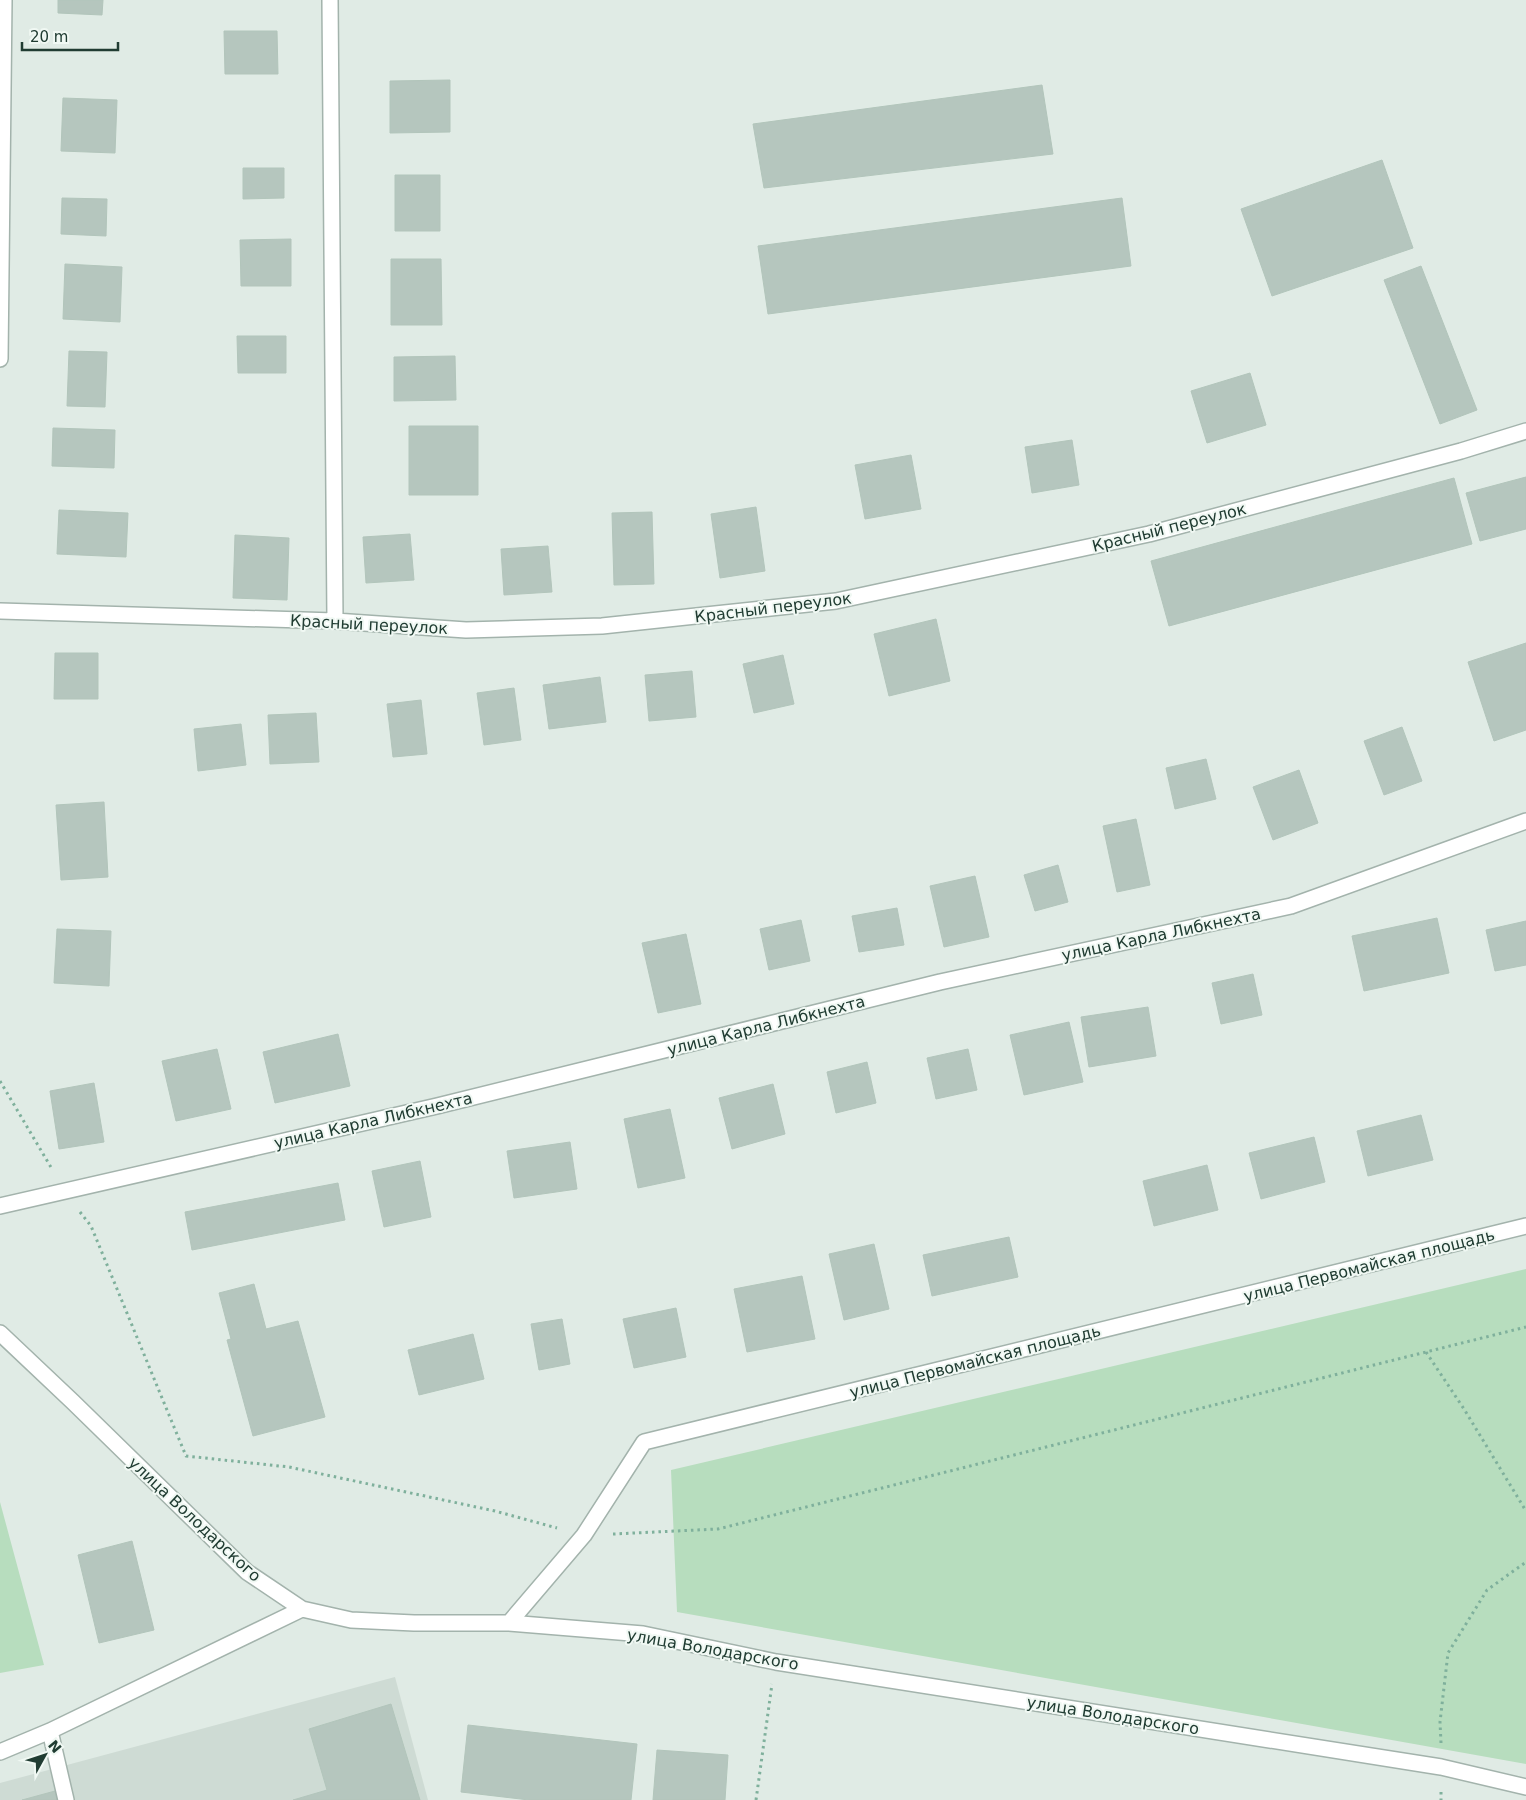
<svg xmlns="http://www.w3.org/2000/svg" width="1526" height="1800" font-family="'DejaVu Sans',sans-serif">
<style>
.built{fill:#cedbd4}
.green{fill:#b7ddbe}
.building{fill:#b5c6be;stroke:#b2c5bb}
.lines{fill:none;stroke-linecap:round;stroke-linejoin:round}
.minor-casing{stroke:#a3b3ac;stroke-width:18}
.path{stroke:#7fb09c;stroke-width:3;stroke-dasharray:2.5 4;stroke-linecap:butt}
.minor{stroke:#fff;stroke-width:15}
.labels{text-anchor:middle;stroke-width:4;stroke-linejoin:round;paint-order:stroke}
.street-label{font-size:16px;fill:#203c32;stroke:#f0f8f3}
</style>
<rect width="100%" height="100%" fill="#e0ebe5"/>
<path class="built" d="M 395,1677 L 428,1800 L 0,1800 L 0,1783 Z"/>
<path class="green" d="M 1526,1269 L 1526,1764 L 677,1612 L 671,1470 Z
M 0,1502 L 44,1665 L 0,1673 Z"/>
<path class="building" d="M 58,0 L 103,0 L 102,15 L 58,13 Z
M 224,31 L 277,31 L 278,74 L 225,74 Z
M 450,80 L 450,132 L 390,133 L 390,81 Z
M 1042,85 L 1053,154 L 764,188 L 753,124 Z
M 63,98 L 117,100 L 115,153 L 61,151 Z
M 1382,160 L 1413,248 L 1272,296 L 1241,209 Z
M 243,168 L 284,168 L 284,198 L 243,199 Z
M 395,175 L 440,175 L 440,231 L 395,231 Z
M 62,198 L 107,199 L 106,236 L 61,234 Z
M 1122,198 L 1131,266 L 768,314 L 758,246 Z
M 291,239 L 291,286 L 241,286 L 240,240 Z
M 391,259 L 441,259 L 442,325 L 391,325 Z
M 65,264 L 122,267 L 120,322 L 63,319 Z
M 1421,266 L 1477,410 L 1440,424 L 1384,280 Z
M 237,336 L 286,336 L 286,373 L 238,373 Z
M 69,351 L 107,352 L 105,407 L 67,406 Z
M 455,356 L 456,400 L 394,401 L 394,357 Z
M 1250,373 L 1266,425 L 1207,443 L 1191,391 Z
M 409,426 L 478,426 L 478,495 L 409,495 Z
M 53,428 L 115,430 L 114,468 L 52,466 Z
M 1072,440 L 1079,485 L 1032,493 L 1025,447 Z
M 911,455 L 921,509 L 865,519 L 855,465 Z
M 1526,477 L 1526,529 L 1480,541 L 1466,493 Z
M 1454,478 L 1472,544 L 1169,626 L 1151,561 Z
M 756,507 L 765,571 L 720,578 L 711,514 Z
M 59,510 L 128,513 L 126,557 L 57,554 Z
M 652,512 L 654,584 L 614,585 L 612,513 Z
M 410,534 L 414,580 L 366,583 L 363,537 Z
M 235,535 L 289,538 L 287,600 L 233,598 Z
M 548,546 L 552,592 L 504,595 L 501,549 Z
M 936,619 L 950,681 L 889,696 L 874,634 Z
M 1526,643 L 1526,730 L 1494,741 L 1468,662 Z
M 55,653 L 98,653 L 98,699 L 54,699 Z
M 783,655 L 794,704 L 754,713 L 743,664 Z
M 692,671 L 696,717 L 649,721 L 645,675 Z
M 600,677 L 606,722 L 549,729 L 543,685 Z
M 514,688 L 521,740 L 484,745 L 477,693 Z
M 421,700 L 427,754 L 393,757 L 387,704 Z
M 316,713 L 319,762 L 270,764 L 268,715 Z
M 241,724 L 246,765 L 198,771 L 194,729 Z
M 1402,727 L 1422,781 L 1384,795 L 1364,741 Z
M 1206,759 L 1216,799 L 1175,809 L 1166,768 Z
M 1299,770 L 1318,823 L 1273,840 L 1253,787 Z
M 104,802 L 108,877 L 61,880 L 56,805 Z
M 1136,819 L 1150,885 L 1117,892 L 1103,826 Z
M 1058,865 L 1068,902 L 1035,911 L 1024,875 Z
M 975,876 L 989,937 L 944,947 L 930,886 Z
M 897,908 L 904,945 L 859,952 L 852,916 Z
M 1437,918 L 1449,973 L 1364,991 L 1352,936 Z
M 801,920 L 810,961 L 769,970 L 760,929 Z
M 1526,921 L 1526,965 L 1495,971 L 1486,930 Z
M 57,929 L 111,931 L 109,986 L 54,983 Z
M 686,934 L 701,1004 L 658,1013 L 642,943 Z
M 1253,974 L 1262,1015 L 1221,1024 L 1212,983 Z
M 1148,1007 L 1156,1056 L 1089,1067 L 1081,1017 Z
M 1069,1022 L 1083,1082 L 1024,1095 L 1010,1035 Z
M 338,1034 L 350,1086 L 275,1103 L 263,1052 Z
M 217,1049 L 231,1109 L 176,1121 L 162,1061 Z
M 968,1049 L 977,1090 L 936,1099 L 927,1058 Z
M 867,1062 L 876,1103 L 836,1113 L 827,1072 Z
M 94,1083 L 104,1142 L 59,1149 L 50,1091 Z
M 773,1084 L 785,1134 L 732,1149 L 719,1098 Z
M 670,1109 L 685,1178 L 638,1188 L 624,1119 Z
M 1421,1115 L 1433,1160 L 1368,1176 L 1357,1131 Z
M 1314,1137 L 1325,1182 L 1261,1199 L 1249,1153 Z
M 570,1142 L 577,1189 L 514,1198 L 507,1151 Z
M 420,1161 L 431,1217 L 384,1227 L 372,1171 Z
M 1207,1165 L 1218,1210 L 1154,1226 L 1143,1181 Z
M 338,1183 L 345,1220 L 192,1250 L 185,1212 Z
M 1009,1237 L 1018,1277 L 932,1296 L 923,1255 Z
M 874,1244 L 889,1309 L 844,1320 L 829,1254 Z
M 802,1276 L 815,1339 L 747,1352 L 734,1289 Z
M 254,1284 L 266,1329 L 298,1321 L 325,1417 L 253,1436 L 227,1340 L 231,1339 L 219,1293 Z
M 676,1308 L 686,1357 L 634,1368 L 623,1319 Z
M 562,1319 L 570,1364 L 539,1370 L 531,1324 Z
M 473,1334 L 484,1379 L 419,1395 L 408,1350 Z
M 132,1541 L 154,1630 L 99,1643 L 78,1555 Z
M 391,1704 L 420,1800 L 293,1800 L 327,1790 L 309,1729 Z
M 468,1725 L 637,1744 L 631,1800 L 529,1800 L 461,1792 Z
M 657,1750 L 728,1755 L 725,1800 L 653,1800 Z
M 55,1791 L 57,1800 L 22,1800 Z"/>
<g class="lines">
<g class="minor-casing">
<path id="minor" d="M 330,0 L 335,621
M 0,359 L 4,0
M 0,611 L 335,621 L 466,630 L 602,626 L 836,601 L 1149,534 L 1461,451 L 1526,431
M 0,1206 L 437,1106 L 940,982 L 1291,906 L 1526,821
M 0,1333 L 73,1402 L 247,1572 L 302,1609 L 351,1620 L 414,1623 L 509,1623 L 643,1634 L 776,1662 L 1441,1767 L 1526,1787
M 509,1623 L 584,1535 L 644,1442 L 1526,1226
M 50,1731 L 66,1800
M 0,1752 L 50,1731 L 302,1609"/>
</g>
<path class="path" d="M 0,1081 L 52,1169
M 80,1212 L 91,1226 L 186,1456 L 289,1467 L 495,1511 L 557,1528
M 1426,1352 L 1464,1409 L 1526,1511
M 613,1534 L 718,1529 L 1526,1327
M 1441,1743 L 1440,1722 L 1448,1653 L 1487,1590 L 1526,1562
M 1441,1792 L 1441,1800
M 756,1800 L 772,1684"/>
<use href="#minor" class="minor"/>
</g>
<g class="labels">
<g class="street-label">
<text transform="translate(1169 527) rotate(-14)" y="6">Красный переулок</text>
<text transform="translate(773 607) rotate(-7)" y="6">Красный переулок</text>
<text transform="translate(369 624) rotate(3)" y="6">Красный переулок</text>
<text transform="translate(1161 934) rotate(-12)" y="6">улица Карла Либкнехта</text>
<text transform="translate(766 1025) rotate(-14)" y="6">улица Карла Либкнехта</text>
<text transform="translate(373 1120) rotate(-13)" y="6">улица Карла Либкнехта</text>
<text transform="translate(1369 1265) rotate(-14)" y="6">улица Первомайская площадь</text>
<text transform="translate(975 1361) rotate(-14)" y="6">улица Первомайская площадь</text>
<text transform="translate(195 1519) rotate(43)" y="6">улица Володарского</text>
<text transform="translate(713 1649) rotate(10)" y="6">улица Володарского</text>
<text transform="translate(1113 1715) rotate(9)" y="6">улица Володарского</text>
</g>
</g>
<g transform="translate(45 1755) rotate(50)" stroke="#f0f8f3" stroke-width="4" paint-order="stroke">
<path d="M0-4L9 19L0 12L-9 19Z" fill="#203c32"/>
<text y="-8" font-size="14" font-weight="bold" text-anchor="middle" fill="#203c32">N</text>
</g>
<path d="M22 42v8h96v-8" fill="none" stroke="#203c32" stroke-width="2.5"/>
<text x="30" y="42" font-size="15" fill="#203c32" stroke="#f0f8f3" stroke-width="4" paint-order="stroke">20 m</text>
</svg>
